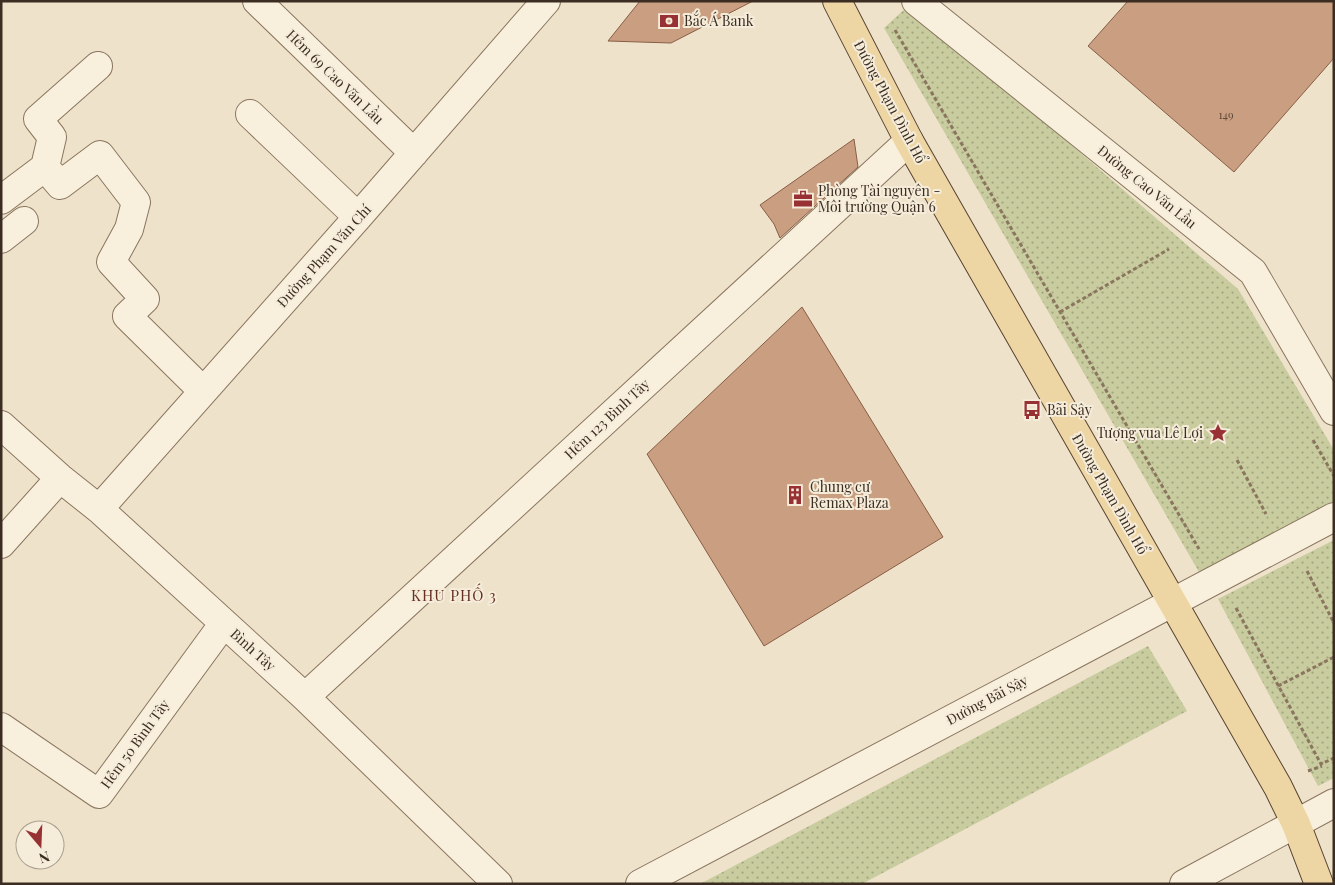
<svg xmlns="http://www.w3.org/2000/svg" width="1335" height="885" font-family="'Playfair Display',serif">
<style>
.park{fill:url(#park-dots)}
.building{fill:#ca9e81;stroke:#885e45}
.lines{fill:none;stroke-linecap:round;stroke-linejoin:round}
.minor-casing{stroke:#8a755f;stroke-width:30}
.major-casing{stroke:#584332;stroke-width:30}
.path{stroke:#8a755f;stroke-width:3;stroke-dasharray:4 2.5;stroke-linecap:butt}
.minor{stroke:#f8f0dd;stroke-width:28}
.major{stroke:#eed5a4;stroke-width:28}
.labels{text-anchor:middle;stroke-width:4;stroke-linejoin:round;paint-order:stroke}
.number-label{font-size:11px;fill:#5f493a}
.poi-label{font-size:14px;fill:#3b2d22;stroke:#f5ecda;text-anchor:start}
.street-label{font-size:14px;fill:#3b2d22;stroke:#f5ecda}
.neighbourhood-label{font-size:15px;letter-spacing:1px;fill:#662f22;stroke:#f5ecda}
</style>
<defs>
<pattern id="park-dots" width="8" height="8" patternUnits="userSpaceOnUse" patternTransform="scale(1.25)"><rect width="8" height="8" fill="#c8cc9e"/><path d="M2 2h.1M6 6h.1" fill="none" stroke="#a4a680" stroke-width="1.8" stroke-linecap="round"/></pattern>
</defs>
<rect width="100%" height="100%" fill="#eee2ca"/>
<path class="park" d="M 909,5 L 1238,289 L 1334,450 L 1334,501 L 1199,572 L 884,28 Z
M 1334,540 L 1334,778 L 1318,786 L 1218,599 Z
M 1148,646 L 1187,711 L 862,884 L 700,884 Z"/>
<path class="building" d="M 640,1 L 753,1 L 671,43 L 608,41 Z
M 1128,1 L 1334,1 L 1334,58 L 1234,172 L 1088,46 Z
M 854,139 L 858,167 L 780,238 L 774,224 L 760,205 Z
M 802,307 L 943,537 L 764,646 L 647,454 Z"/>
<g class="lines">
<g class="minor-casing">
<path id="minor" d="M 257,1 L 414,153
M 916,1 L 1253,272 L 1334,411
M 250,114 L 358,217
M 45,167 L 60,185 L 100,155 L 136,202 L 129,229 L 111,262 L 145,299 L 127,316 L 203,391
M 1,200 L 45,167 L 52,137 L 38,119 L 98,66
M 1,239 L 24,221
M 1,425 L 60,478 L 99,509 L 305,697 L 498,884
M 99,509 L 358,217 L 546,1
M 1,544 L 60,478
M 305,697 L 909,141
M 1,727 L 99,794 L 224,623
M 640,884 L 1334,517
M 1184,884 L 1334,803"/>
</g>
<g class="major-casing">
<path id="major" d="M 837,1 L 909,141 L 1278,787 L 1296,824 L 1319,884"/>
</g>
<path class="path" d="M 895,30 L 1199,549
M 1060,312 L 1169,249
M 1313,440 L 1334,476
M 1237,460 L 1266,514
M 1307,571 L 1334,623
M 1236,608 L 1321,764 L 1334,758
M 1278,686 L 1334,657
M 1308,771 L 1322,766"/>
<use href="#minor" class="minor"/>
<use href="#major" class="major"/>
</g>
<defs>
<g id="bank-bare" transform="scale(1.5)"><path d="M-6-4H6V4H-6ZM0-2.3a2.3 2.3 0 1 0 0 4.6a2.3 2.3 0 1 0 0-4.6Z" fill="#973134" stroke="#f5ecda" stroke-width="2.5" paint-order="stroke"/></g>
<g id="office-bare" transform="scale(1.5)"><path d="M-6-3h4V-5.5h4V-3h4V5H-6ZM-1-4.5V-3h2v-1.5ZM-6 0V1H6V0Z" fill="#973134" stroke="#f5ecda" stroke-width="2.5" paint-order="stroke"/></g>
<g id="bus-bare" transform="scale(1.5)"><path d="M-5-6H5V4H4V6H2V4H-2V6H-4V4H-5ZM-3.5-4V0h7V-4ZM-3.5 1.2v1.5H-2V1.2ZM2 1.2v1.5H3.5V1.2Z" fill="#973134" stroke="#f5ecda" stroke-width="2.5" paint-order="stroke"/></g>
<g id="sight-bare" transform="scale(1.5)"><path d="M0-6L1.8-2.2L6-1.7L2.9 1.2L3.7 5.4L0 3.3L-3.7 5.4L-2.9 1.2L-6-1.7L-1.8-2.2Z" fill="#973134" stroke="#f5ecda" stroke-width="2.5" paint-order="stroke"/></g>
<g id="building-bare" transform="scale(1.5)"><path d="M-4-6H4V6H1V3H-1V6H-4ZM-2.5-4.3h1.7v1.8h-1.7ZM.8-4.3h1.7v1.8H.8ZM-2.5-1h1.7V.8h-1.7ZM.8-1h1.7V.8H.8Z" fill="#973134" stroke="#f5ecda" stroke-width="2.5" paint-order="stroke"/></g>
</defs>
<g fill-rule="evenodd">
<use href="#bank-bare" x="669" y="21"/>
<use href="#office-bare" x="803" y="199"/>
<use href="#bus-bare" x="1032" y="410"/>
<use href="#sight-bare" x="1218" y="433"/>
<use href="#building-bare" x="795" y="495"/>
</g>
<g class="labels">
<g class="number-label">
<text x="1226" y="119">149</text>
</g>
<g class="poi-label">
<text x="684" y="26">Bắc Á Bank</text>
<text x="818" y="196">Phòng Tài nguyên -<tspan x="818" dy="16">Môi trường Quận 6</tspan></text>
<text x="1047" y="415">Bãi Sậy</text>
<text x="1203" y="438" text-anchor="end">Tượng vua Lê Lợi</text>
<text x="810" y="492">Chung cư<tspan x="810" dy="16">Remax Plaza</tspan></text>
</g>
<g class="street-label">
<text transform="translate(335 77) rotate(44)" y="5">Hẻm 69 Cao Văn Lầu</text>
<text transform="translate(890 102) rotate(62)" y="5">Đường Phạm Đình Hổ</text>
<text transform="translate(1147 187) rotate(39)" y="5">Đường Cao Văn Lầu</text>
<text transform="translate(324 256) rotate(-48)" y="5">Đường Phạm Văn Chí</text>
<text transform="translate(607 419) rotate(-43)" y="5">Hẻm 123 Bình Tây</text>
<text transform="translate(1110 494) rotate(60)" y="5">Đường Phạm Đình Hổ</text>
<text transform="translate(253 650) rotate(42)" y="5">Bình Tây</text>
<text transform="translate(987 700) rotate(-28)" y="5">Đường Bãi Sậy</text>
<text transform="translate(135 744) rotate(-54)" y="5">Hẻm 50 Bình Tây</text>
</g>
<g class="neighbourhood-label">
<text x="454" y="601">KHU PHỐ 3</text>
</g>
</g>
<rect width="1335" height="885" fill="none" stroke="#3b2d22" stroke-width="5"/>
<g transform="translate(40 845) rotate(161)"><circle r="24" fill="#f5ecda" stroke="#aba090"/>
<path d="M0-4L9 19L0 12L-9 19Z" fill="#973134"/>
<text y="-8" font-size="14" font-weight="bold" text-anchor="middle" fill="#3b2d22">N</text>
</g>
</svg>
